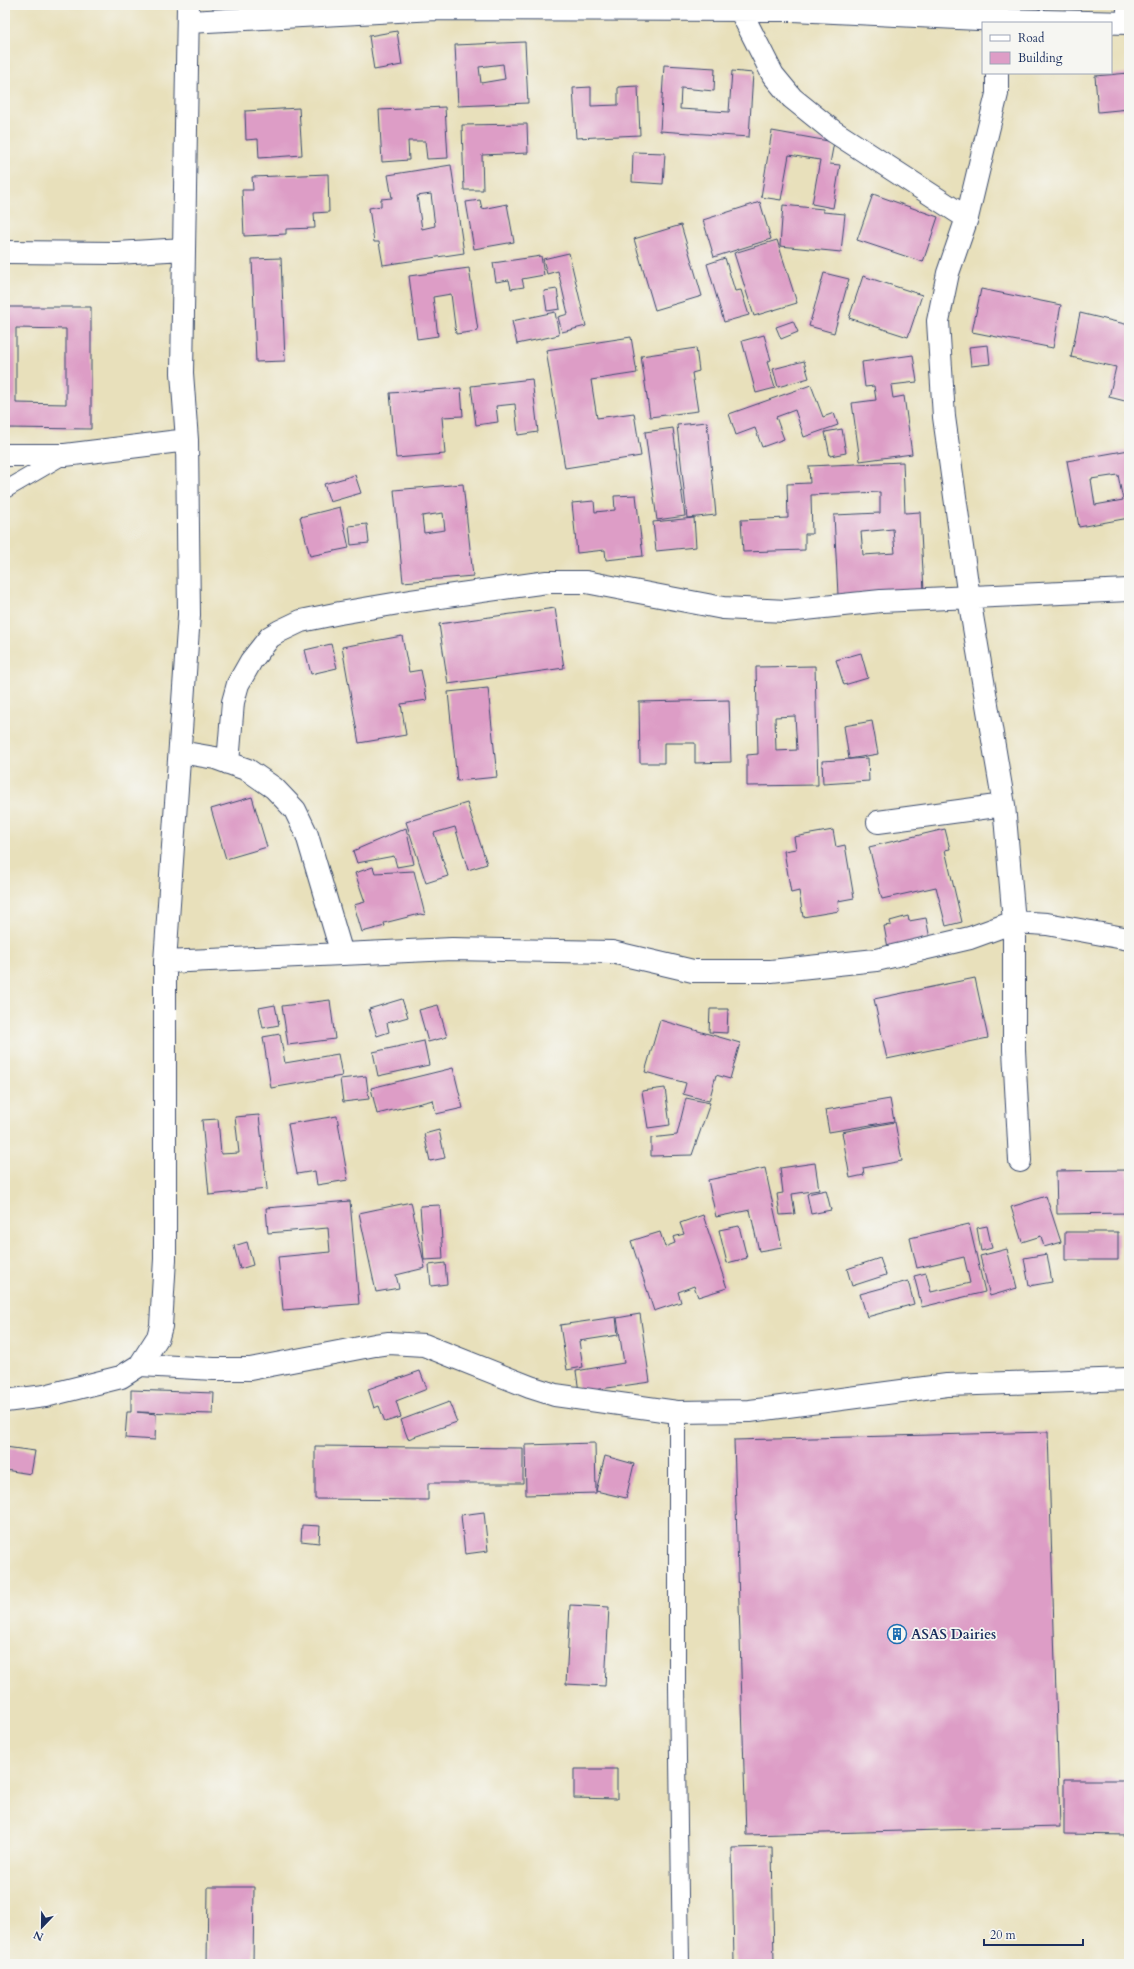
<svg xmlns="http://www.w3.org/2000/svg" width="1134" height="1969" font-family="Cardo,serif">
<style>
.building{fill:#dd9dc6;fill-rule:evenodd}
.lines{fill:none;stroke-linecap:round;stroke-linejoin:round}
.service-casing{stroke:#3a4a6c;stroke-width:18}
.minor-casing{stroke:#3a4a6c;stroke-width:24}
.service{stroke:#fff;stroke-width:16}
.minor{stroke:#fff;stroke-width:22}
.labels{text-anchor:middle;stroke-width:3.5;stroke-linejoin:round;paint-order:stroke}
.poi-label{font-size:14px;font-weight:bold;fill:#1b2f5e;stroke:#f6f6f2;text-anchor:start}
</style>
<rect width="100%" height="100%" fill="#f6f6f2"/>
<filter id="ink" filterUnits="userSpaceOnUse"><feTurbulence type="fractalNoise" baseFrequency=".025" numOctaves="2"/><feDisplacementMap in="SourceGraphic" scale="8" xChannelSelector="R" yChannelSelector="G"/><feConvolveMatrix kernelMatrix="1 2 1 2 8 2 1 2 1" color-interpolation-filters="sRGB"/></filter>
<filter id="wash" filterUnits="userSpaceOnUse"><feTurbulence type="fractalNoise" baseFrequency=".012" numOctaves="4" result="noise"/><feDisplacementMap in="SourceGraphic" scale="16" xChannelSelector="R" yChannelSelector="G"/><feGaussianBlur stdDeviation="0.9" result="paint"/><feColorMatrix in="noise" values="0 0 0 0 0 0 0 0 0 0 0 0 0 0 0 0 0 1.4 0 .05"/><feComposite in="paint" operator="in"/></filter>
<g filter="url(#wash)">
<rect width="100%" height="100%" fill="#e8e0bb"/>
<g id="blocks">
<path class="building" d="M 397,31 L 402,65 L 374,70 L 369,36 Z
M 525,42 L 528,103 L 458,106 L 455,45 ZM 503,64 L 505,79 L 481,83 L 479,67 Z
M 664,65 L 715,68 L 714,91 L 681,88 L 680,109 L 729,112 L 732,71 L 753,73 L 749,137 L 660,131 Z
M 1129,73 L 1129,109 L 1098,112 L 1095,76 Z
M 638,86 L 640,135 L 576,138 L 573,88 L 591,87 L 591,106 L 618,105 L 618,87 Z
M 445,107 L 448,158 L 427,159 L 425,141 L 408,141 L 409,160 L 382,162 L 379,110 Z
M 299,108 L 302,155 L 259,158 L 258,139 L 246,140 L 245,111 Z
M 527,124 L 528,153 L 482,155 L 483,190 L 464,190 L 462,125 Z
M 772,131 L 834,142 L 830,164 L 840,165 L 833,208 L 812,204 L 820,160 L 789,155 L 781,200 L 761,197 Z
M 633,152 L 665,153 L 663,184 L 632,182 Z
M 451,165 L 464,253 L 383,265 L 379,242 L 374,242 L 369,208 L 381,206 L 381,199 L 392,198 L 388,175 ZM 431,194 L 435,226 L 422,229 L 417,196 Z
M 328,174 L 329,212 L 314,213 L 315,228 L 286,229 L 286,234 L 244,236 L 242,190 L 253,190 L 252,177 Z
M 873,194 L 938,217 L 923,262 L 857,240 Z
M 480,200 L 482,209 L 507,204 L 514,242 L 474,249 L 466,202 Z
M 760,202 L 771,239 L 714,257 L 703,220 Z
M 783,205 L 823,209 L 823,212 L 845,214 L 841,252 L 780,246 Z
M 681,225 L 702,296 L 655,310 L 634,239 Z
M 777,240 L 797,303 L 754,316 L 734,253 Z
M 569,253 L 586,326 L 562,332 L 558,317 L 568,314 L 558,271 L 547,274 L 543,259 Z
M 541,256 L 544,275 L 522,279 L 524,287 L 511,289 L 509,280 L 496,282 L 493,263 Z
M 281,258 L 285,361 L 256,362 L 252,259 Z
M 725,258 L 735,291 L 741,290 L 749,315 L 724,322 L 707,264 Z
M 469,268 L 478,331 L 456,334 L 451,294 L 433,297 L 438,336 L 417,339 L 409,276 Z
M 824,273 L 849,279 L 834,333 L 809,326 Z
M 863,276 L 922,295 L 908,337 L 849,318 Z
M 557,289 L 560,309 L 547,311 L 544,291 Z
M 981,289 L 1061,305 L 1053,348 L 972,332 Z
M 5,307 L 91,307 L 91,429 L 5,428 ZM 16,328 L 66,329 L 66,404 L 16,403 Z
M 555,312 L 559,335 L 517,344 L 512,321 Z
M 1080,313 L 1129,325 L 1129,402 L 1109,397 L 1116,367 L 1071,357 Z
M 793,321 L 798,332 L 781,339 L 776,327 Z
M 764,335 L 771,360 L 767,362 L 775,388 L 756,393 L 742,341 Z
M 631,337 L 637,373 L 591,380 L 597,418 L 634,413 L 641,456 L 565,468 L 546,350 Z
M 988,345 L 990,364 L 971,366 L 969,347 Z
M 696,348 L 699,371 L 692,373 L 698,411 L 650,417 L 641,356 Z
M 913,355 L 917,382 L 891,385 L 893,398 L 904,396 L 912,454 L 860,461 L 852,403 L 876,400 L 874,386 L 865,387 L 862,362 Z
M 804,361 L 809,378 L 778,387 L 773,369 Z
M 532,379 L 538,432 L 518,435 L 515,404 L 496,406 L 498,422 L 476,425 L 471,386 Z
M 811,385 L 823,417 L 834,413 L 838,425 L 804,437 L 795,410 L 776,417 L 784,439 L 762,447 L 755,428 L 736,435 L 729,414 Z
M 461,388 L 463,416 L 442,417 L 445,454 L 396,458 L 390,393 Z
M 707,422 L 716,515 L 687,518 L 677,425 Z
M 673,428 L 685,516 L 657,520 L 645,432 Z
M 842,429 L 846,453 L 830,456 L 825,432 Z
M 1129,450 L 1129,518 L 1079,527 L 1067,461 ZM 1118,475 L 1123,500 L 1095,505 L 1091,479 Z
M 903,462 L 905,513 L 920,512 L 924,592 L 838,595 L 834,515 L 880,513 L 880,492 L 811,495 L 812,534 L 805,534 L 805,550 L 743,552 L 741,520 L 788,518 L 787,484 L 810,483 L 809,466 ZM 893,529 L 895,553 L 863,555 L 861,532 Z
M 355,475 L 361,493 L 330,502 L 324,484 Z
M 463,484 L 473,576 L 403,582 L 394,490 ZM 443,513 L 445,530 L 424,533 L 422,516 Z
M 636,495 L 643,556 L 606,560 L 605,550 L 577,553 L 572,503 L 594,501 L 595,512 L 615,510 L 614,496 Z
M 340,507 L 349,548 L 310,556 L 300,517 Z
M 694,518 L 696,547 L 656,551 L 653,522 Z
M 367,524 L 369,543 L 351,545 L 349,526 Z
M 555,608 L 564,668 L 448,684 L 439,624 Z
M 402,636 L 409,672 L 421,670 L 427,700 L 401,704 L 406,735 L 359,743 L 342,647 Z
M 331,644 L 337,668 L 311,674 L 305,650 Z
M 861,653 L 868,678 L 844,685 L 836,660 Z
M 815,666 L 818,785 L 747,786 L 747,755 L 758,754 L 756,667 ZM 795,716 L 797,750 L 776,751 L 775,717 Z
M 488,688 L 497,777 L 457,781 L 448,692 Z
M 729,700 L 731,762 L 695,763 L 695,743 L 664,743 L 664,763 L 640,763 L 639,702 Z
M 872,721 L 878,754 L 849,759 L 844,726 Z
M 868,758 L 869,781 L 823,784 L 822,761 Z
M 252,797 L 267,847 L 226,859 L 211,809 Z
M 467,803 L 487,864 L 468,870 L 455,827 L 434,833 L 448,876 L 426,883 L 406,822 Z
M 406,828 L 414,864 L 397,867 L 394,856 L 357,863 L 353,851 Z
M 945,829 L 950,849 L 945,850 L 962,922 L 946,926 L 936,887 L 882,899 L 869,847 Z
M 833,830 L 836,847 L 845,845 L 854,898 L 838,901 L 839,911 L 803,917 L 799,891 L 791,893 L 784,851 L 796,849 L 794,837 Z
M 373,867 L 375,873 L 414,871 L 425,915 L 420,914 L 384,923 L 385,926 L 362,932 L 354,905 L 365,902 L 355,873 Z
M 908,916 L 909,921 L 926,918 L 930,939 L 888,948 L 884,926 L 891,925 L 890,921 Z
M 975,978 L 988,1038 L 887,1059 L 874,999 Z
M 402,999 L 408,1017 L 387,1023 L 389,1032 L 377,1036 L 369,1009 Z
M 330,1000 L 335,1039 L 288,1045 L 282,1006 Z
M 275,1005 L 279,1025 L 263,1028 L 259,1008 Z
M 438,1005 L 447,1037 L 428,1042 L 419,1010 Z
M 710,1009 L 728,1009 L 727,1033 L 709,1032 Z
M 660,1020 L 740,1043 L 730,1079 L 716,1075 L 709,1101 L 683,1094 L 686,1083 L 645,1072 Z
M 280,1034 L 285,1063 L 338,1054 L 342,1076 L 271,1088 L 263,1037 Z
M 424,1041 L 429,1065 L 378,1076 L 373,1052 Z
M 453,1068 L 463,1108 L 436,1114 L 433,1100 L 377,1114 L 371,1088 Z
M 366,1076 L 369,1099 L 343,1102 L 340,1079 Z
M 665,1088 L 670,1125 L 648,1128 L 642,1091 Z
M 686,1098 L 710,1103 L 692,1155 L 651,1156 L 651,1138 L 677,1135 Z
M 890,1099 L 894,1121 L 829,1132 L 825,1110 Z
M 259,1115 L 267,1189 L 209,1195 L 202,1120 L 218,1119 L 221,1154 L 239,1153 L 235,1117 Z
M 337,1116 L 348,1180 L 317,1185 L 315,1171 L 297,1174 L 288,1124 Z
M 895,1122 L 902,1161 L 863,1168 L 864,1175 L 850,1178 L 842,1132 Z
M 439,1130 L 445,1158 L 430,1161 L 424,1134 Z
M 815,1163 L 819,1190 L 792,1194 L 795,1214 L 780,1215 L 777,1194 L 783,1193 L 780,1168 Z
M 765,1168 L 782,1247 L 759,1251 L 750,1210 L 716,1217 L 708,1180 Z
M 1128,1170 L 1129,1213 L 1057,1214 L 1056,1171 Z
M 826,1190 L 831,1210 L 811,1214 L 807,1194 Z
M 1046,1196 L 1061,1242 L 1044,1247 L 1041,1236 L 1022,1242 L 1011,1207 Z
M 350,1201 L 359,1304 L 283,1310 L 278,1257 L 330,1252 L 328,1228 L 268,1233 L 266,1208 Z
M 411,1202 L 425,1268 L 396,1275 L 399,1288 L 376,1292 L 359,1213 Z
M 440,1205 L 443,1259 L 424,1260 L 420,1206 Z
M 703,1215 L 727,1288 L 698,1297 L 694,1286 L 678,1292 L 681,1302 L 654,1311 L 631,1241 L 660,1232 L 665,1247 L 675,1243 L 673,1237 L 684,1234 L 680,1223 Z
M 969,1224 L 985,1292 L 922,1307 L 914,1276 L 926,1273 L 931,1292 L 970,1283 L 964,1257 L 917,1268 L 910,1238 Z
M 739,1226 L 747,1258 L 727,1263 L 719,1230 Z
M 987,1226 L 992,1248 L 981,1251 L 977,1228 Z
M 1065,1232 L 1118,1232 L 1118,1260 L 1065,1260 Z
M 247,1242 L 253,1265 L 240,1269 L 234,1246 Z
M 1007,1249 L 1017,1288 L 990,1296 L 980,1256 Z
M 1047,1254 L 1052,1282 L 1029,1286 L 1024,1258 Z
M 880,1258 L 886,1275 L 852,1286 L 847,1269 Z
M 445,1263 L 447,1284 L 431,1286 L 429,1265 Z
M 908,1281 L 914,1304 L 867,1317 L 860,1294 Z
M 640,1314 L 650,1382 L 579,1392 L 576,1371 L 624,1363 L 617,1318 Z
M 616,1317 L 618,1335 L 579,1341 L 583,1367 L 567,1370 L 560,1325 Z
M 420,1371 L 427,1389 L 396,1401 L 401,1417 L 385,1422 L 379,1406 L 374,1408 L 368,1389 Z
M 131,1390 L 214,1393 L 213,1414 L 137,1412 L 156,1414 L 155,1440 L 125,1438 L 127,1412 L 131,1412 Z
M 449,1402 L 457,1422 L 408,1439 L 401,1420 Z
M 1048,1432 L 1060,1827 L 746,1835 L 734,1440 Z
M 595,1443 L 596,1493 L 526,1495 L 525,1445 Z
M 315,1446 L 523,1448 L 523,1483 L 428,1483 L 428,1500 L 315,1499 Z
M 5,1447 L 35,1451 L 31,1474 L 5,1470 Z
M 605,1456 L 634,1464 L 626,1498 L 596,1491 Z
M 484,1512 L 488,1551 L 465,1554 L 461,1515 Z
M 302,1525 L 320,1526 L 319,1543 L 301,1541 Z
M 570,1605 L 609,1607 L 605,1686 L 566,1684 Z
M 574,1769 L 617,1769 L 617,1799 L 574,1798 Z
M 1064,1780 L 1129,1780 L 1129,1835 L 1064,1834 Z
M 772,1847 L 774,1964 L 734,1964 L 732,1848 Z
M 208,1887 L 254,1887 L 253,1964 L 207,1964 Z"/>
</g>
</g>
<g filter="url(#ink)">
<use href="#blocks" fill-opacity="0" stroke="#3a4a6c" stroke-width="1"/>
<g class="lines">
<g class="service-casing">
<path id="service" d="M 5,490 L 65,455
M 677,1412 L 677,1688 L 681,1964"/>
</g>
<g class="minor-casing">
<path id="minor" d="M 740,10 L 773,75 L 792,98 L 833,131 L 967,218
M 188,22 L 436,9 L 793,10 L 999,20 L 1129,23
M 1128,23 L 1128,5
M 997,73 L 997,94 L 983,151 L 967,218 L 948,273 L 938,321 L 944,417 L 969,598 L 1004,805 L 1014,922 L 1014,1050 L 1020,1161
M 5,252 L 117,253 L 184,249
M 5,455 L 65,455 L 187,440
M 180,752 L 215,758 L 248,770 L 274,788 L 295,810 L 307,835 L 342,954
M 228,763 L 233,702 L 238,684 L 251,661 L 270,637 L 280,631 L 301,621 L 340,613 L 411,601 L 547,582 L 586,582 L 723,608 L 786,611 L 881,601 L 1129,590
M 878,822 L 1004,805
M 165,962 L 452,949 L 612,952 L 693,971 L 771,971 L 876,960 L 970,938 L 1014,922 L 1047,924 L 1129,939
M 140,1365 L 214,1369 L 250,1369 L 375,1345 L 389,1343 L 424,1345 L 530,1387 L 555,1395 L 677,1412 L 750,1411 L 947,1385 L 1129,1379
M 5,1401 L 45,1396 L 121,1377 L 140,1365 L 158,1337 L 161,1326 L 165,1259 L 165,962 L 189,615 L 187,440 L 182,373 L 188,5"/>
</g>
<use href="#service" class="service"/>
<use href="#minor" class="minor"/>
</g>
</g>
<defs>
<g id="building-ring" transform="scale(1)"><circle r="9.5" fill="#f6f6f2" stroke="#1f6fb2" stroke-width="1.5"/><path d="M-4-6H4V6H1V3H-1V6H-4ZM-2.5-4.3h1.7v1.8h-1.7ZM.8-4.3h1.7v1.8H.8ZM-2.5-1h1.7V.8h-1.7ZM.8-1h1.7V.8H.8Z" fill="#1f6fb2"/></g>
</defs>
<g fill-rule="evenodd">
<use href="#building-ring" x="897" y="1634"/>
</g>
<g class="labels">
<g class="poi-label">
<text x="911" y="1639">ASAS Dairies</text>
</g>
</g>
<rect width="1134" height="1969" fill="none" stroke="#f6f6f2" stroke-width="20"/>
<rect x="982" y="22" width="130" height="52" fill="#f6f6f2" stroke="#9ea6b7"/>
<rect x="990" y="35" width="20" height="6" fill="#ffffff" stroke="#9ea6b7"/>
<text x="1018" y="42" font-size="12" fill="#1b2f5e">Road</text>
<rect x="990" y="52" width="20" height="12" fill="#dd9dc6" stroke="#9ea6b7"/>
<text x="1018" y="62" font-size="12" fill="#1b2f5e">Building</text>
<g transform="translate(42 1927) rotate(202)" stroke="#f6f6f2" stroke-width="3" paint-order="stroke">
<path d="M0-3L7 15L0 10L-7 15Z" fill="#1b2f5e"/>
<text y="-6" font-size="11" font-weight="bold" text-anchor="middle" fill="#1b2f5e">N</text>
</g>
<path d="M984 1939v6h99v-6" fill="none" stroke="#1b2f5e" stroke-width="2"/>
<text x="990" y="1939" font-size="12" fill="#1b2f5e" stroke="#f6f6f2" stroke-width="3" paint-order="stroke">20 m</text>
</svg>
